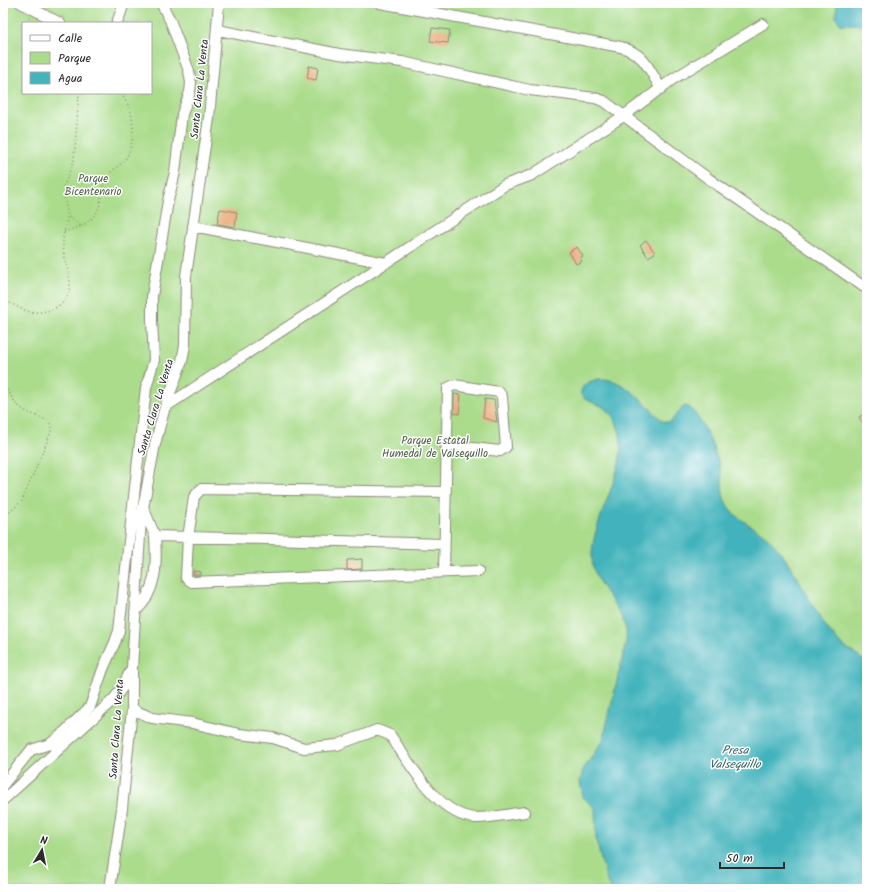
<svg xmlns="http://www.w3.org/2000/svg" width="870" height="892" font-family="Kalam,sans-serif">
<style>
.green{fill:#aadc8b;stroke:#6a845b;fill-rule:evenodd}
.water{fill:#43b3bc;stroke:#376f74}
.building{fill:#eaaf7f}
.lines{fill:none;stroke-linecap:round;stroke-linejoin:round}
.minor-casing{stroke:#8c8879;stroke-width:12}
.path{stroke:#8c8879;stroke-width:1.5;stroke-dasharray:1 3;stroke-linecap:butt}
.minor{stroke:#fff;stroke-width:10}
.labels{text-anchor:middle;stroke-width:3;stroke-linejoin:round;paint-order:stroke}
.street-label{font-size:11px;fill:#2b2b2b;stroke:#fff}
.park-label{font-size:11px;fill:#516048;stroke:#fff}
.water-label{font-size:12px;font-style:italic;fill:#356165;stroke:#fff}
</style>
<rect width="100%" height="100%" fill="#fff"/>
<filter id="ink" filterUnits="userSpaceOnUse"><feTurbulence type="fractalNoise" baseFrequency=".025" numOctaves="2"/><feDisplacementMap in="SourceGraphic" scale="8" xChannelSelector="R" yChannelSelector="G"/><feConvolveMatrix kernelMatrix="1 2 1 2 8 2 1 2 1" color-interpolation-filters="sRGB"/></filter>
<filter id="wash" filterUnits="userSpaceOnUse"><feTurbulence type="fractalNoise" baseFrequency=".012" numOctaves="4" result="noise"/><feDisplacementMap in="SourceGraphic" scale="16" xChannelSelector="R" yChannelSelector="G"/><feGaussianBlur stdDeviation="0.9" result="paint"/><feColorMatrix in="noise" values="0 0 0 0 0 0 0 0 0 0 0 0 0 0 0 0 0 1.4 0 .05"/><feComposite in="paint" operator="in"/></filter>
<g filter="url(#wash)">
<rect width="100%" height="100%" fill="#eee5c7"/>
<path class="green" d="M 3,3 L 867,3 L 867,889 L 3,889 ZM 23,23 L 151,23 L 151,93 L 23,93 Z"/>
<path class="water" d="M 837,3 L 867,3 L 867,25 L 840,24 L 836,17 Z
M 599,379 C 626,377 645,406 664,422 L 670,422 L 681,409 L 685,406 C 700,409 718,457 721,471 C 723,479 721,489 724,498 C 731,520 758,526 772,542 C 799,571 810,610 836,639 C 844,648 857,655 867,663 L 867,889 L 610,889 L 608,885 L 596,840 L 595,809 L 583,797 L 580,782 L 583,770 L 603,740 L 626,642 C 626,638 627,632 625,627 C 619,603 593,584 592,559 C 590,513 646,449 607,410 C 600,403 587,403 581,395 C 580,384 590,381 599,379 Z"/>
<g id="blocks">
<path class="building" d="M 432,28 L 450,30 L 448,43 L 430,41 Z
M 309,66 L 318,68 L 316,80 L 307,78 Z
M 220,209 L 237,212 L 235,227 L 217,224 Z
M 646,240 L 655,253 L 648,257 L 640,245 Z
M 577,247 L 583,256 L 580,258 L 582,261 L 576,264 L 569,252 Z
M 454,394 L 461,395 L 459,414 L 454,413 Z
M 485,399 L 494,400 L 497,422 L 483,418 Z
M 867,412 L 867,430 L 859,417 Z
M 362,559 L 362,569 L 347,570 L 347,560 Z
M 193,571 L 201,572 L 201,575 L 194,575 Z"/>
</g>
</g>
<g filter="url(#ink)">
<use href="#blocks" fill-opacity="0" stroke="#8c8879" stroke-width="1"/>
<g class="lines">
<g class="minor-casing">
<path id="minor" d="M 21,3 L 60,23
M 380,3 L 621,47 C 646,55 648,68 661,89
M 117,23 L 124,3
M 218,30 L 339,54 L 402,62 L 530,90 L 595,98 L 604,101 L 709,179 L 867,289
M 193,226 L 386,263
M 165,407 L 505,185 L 532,175 L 625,115 L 673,79 L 763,24
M 445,492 L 201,489 L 194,497 L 188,538 L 186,578 L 192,582 L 478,571
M 143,507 L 155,536 L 444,544
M 444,572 L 448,388 L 454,385 L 499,392 L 502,397 L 506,447 L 500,451 L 446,445
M 135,612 C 157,591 157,565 155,536
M 132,709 L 152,718 L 192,723 L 239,734 L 273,738 L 304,748 L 337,745 L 377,730 L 390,735 C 409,762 439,817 476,818 C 492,818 509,814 525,812
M 3,785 L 31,750 L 50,744 L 60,736 L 90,707 L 103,669 L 115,642 L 119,631 L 146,388 L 154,360 L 152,321 L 152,296 L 168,201 L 175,172 L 182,114 L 190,92 L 191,83 L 189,71 L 170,20 L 161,3
M 3,800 L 114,699 L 122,688 L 131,670
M 110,889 L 122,809 L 132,709 L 132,668 L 141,519 L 155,444 L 165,407 L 182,361 L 185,345 L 186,276 L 209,118 L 219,3"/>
</g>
<path class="path" d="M 29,18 L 32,23
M 81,226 C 109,209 95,198 107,177 C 111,170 118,167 123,162 C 134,149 135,125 130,109 C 128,104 124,98 121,93
M 64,232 L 81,226 L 68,216 L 64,195 L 64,186 L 74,160 L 79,93
M 3,299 C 12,304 21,310 31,312 C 49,314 69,305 70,286 C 70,272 64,260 63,246 C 62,236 66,225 68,216
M 3,383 L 16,404 L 27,412 L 47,420 L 51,425 L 51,432 L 22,501 L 3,518"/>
<use href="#minor" class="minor"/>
</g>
</g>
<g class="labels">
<g class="street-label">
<text transform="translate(199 89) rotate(-84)" y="4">Santa Clara La Venta</text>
<text transform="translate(155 407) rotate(-73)" y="4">Santa Clara La Venta</text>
<text transform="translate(116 729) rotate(-86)" y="4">Santa Clara La Venta</text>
</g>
<g class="park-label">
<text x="93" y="182">Parque<tspan x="93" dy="13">Bicentenario</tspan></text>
<text x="435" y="444">Parque Estatal<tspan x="435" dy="13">Humedal de Valsequillo</tspan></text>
</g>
<g class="water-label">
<text x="735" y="754">Presa<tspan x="735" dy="14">Valsequillo</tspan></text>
</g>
</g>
<rect width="870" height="892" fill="none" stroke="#fff" stroke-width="16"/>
<rect x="22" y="22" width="130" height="72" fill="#ffffff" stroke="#aaaaaa"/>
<rect x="30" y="35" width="20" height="6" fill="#ffffff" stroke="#aaaaaa"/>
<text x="58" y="42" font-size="12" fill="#2b2b2b">Calle</text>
<rect x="30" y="52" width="20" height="12" fill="#aadc8b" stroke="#aaaaaa"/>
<text x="58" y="62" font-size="12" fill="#2b2b2b">Parque</text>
<rect x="30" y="72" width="20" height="12" fill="#43b3bc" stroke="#aaaaaa"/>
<text x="58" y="82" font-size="12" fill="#2b2b2b">Agua</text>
<g transform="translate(42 850) rotate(10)" stroke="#ffffff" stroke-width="3" paint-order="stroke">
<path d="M0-3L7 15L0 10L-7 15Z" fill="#2b2b2b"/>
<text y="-6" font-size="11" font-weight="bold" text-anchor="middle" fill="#2b2b2b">N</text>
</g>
<path d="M720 862v6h64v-6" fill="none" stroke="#2b2b2b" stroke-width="2"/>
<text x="726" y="862" font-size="12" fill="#2b2b2b" stroke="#ffffff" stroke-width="3" paint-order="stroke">50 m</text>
</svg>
